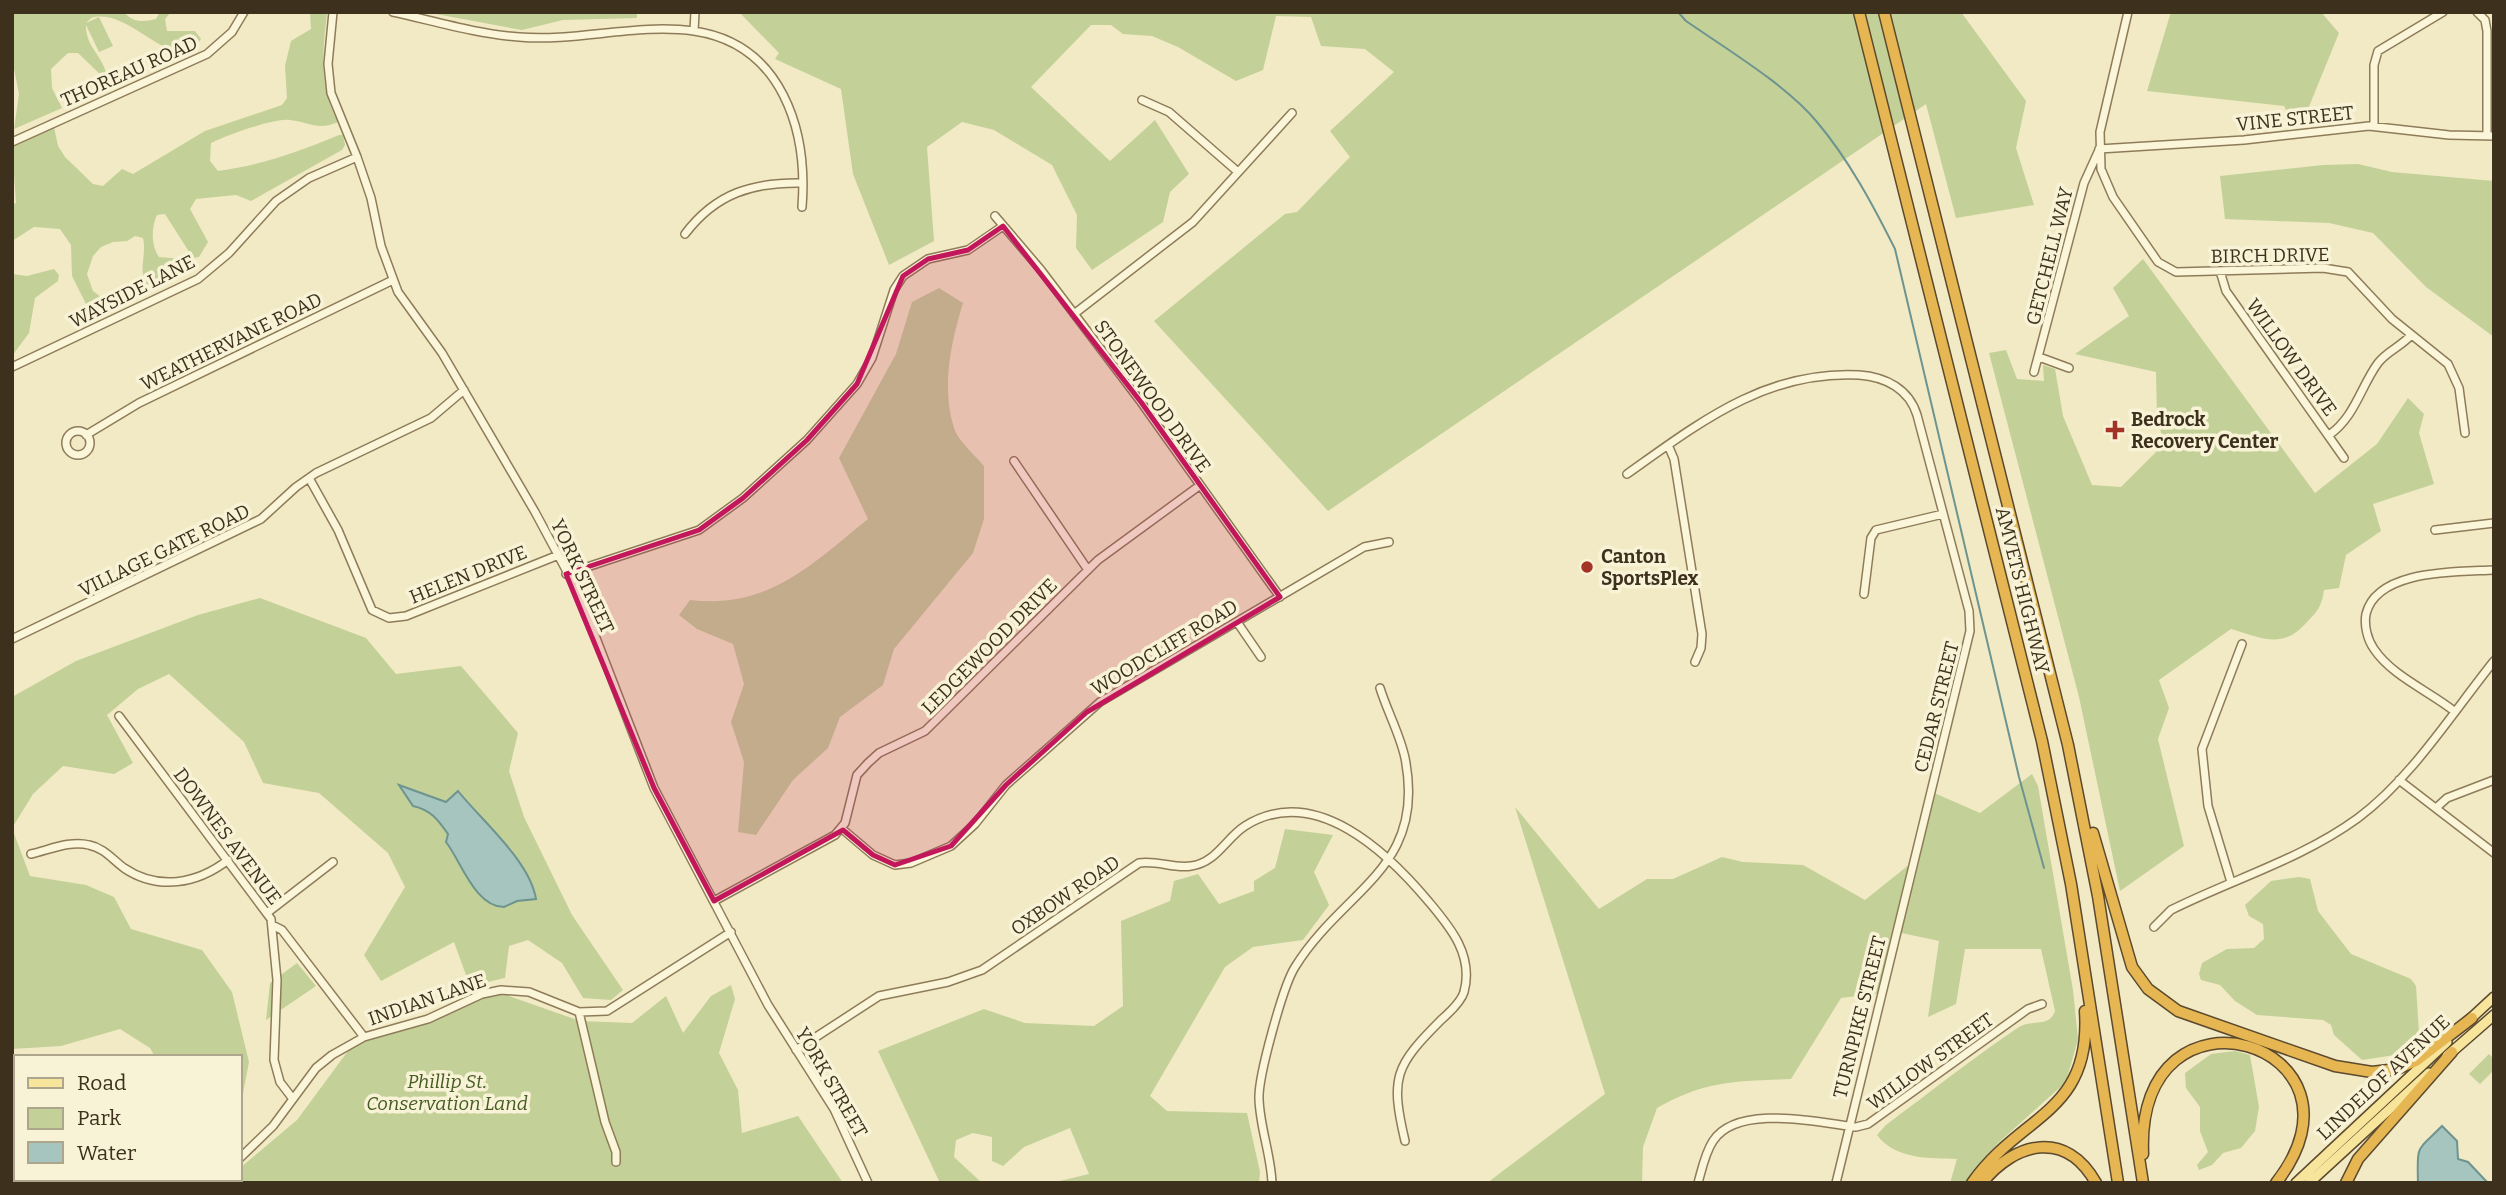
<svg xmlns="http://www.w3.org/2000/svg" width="2506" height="1195" font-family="Bitter,serif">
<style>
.green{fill:#c3d198}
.water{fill:#a7c5bf;stroke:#6d948f;stroke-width:2}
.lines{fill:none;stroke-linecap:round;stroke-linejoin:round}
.stream{stroke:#6d948f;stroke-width:2}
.minor-casing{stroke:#8e7c59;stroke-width:10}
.major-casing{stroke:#5c492e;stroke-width:12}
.highway-casing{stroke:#5c492e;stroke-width:13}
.minor{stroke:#fbf5da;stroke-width:7}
.major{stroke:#f6e59b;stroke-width:9}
.highway{stroke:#e5b651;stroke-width:10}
.marked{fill:#c2185b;fill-opacity:0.2;stroke:#c2185b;stroke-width:5;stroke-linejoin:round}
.poi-dot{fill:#a23325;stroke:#f8f2d6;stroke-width:2.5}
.labels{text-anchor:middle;stroke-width:7;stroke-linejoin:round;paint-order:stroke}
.street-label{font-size:19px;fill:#3d311e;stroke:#f8f2d6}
.poi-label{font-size:19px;font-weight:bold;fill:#3d311e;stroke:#f8f2d6;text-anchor:start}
.park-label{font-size:19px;font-style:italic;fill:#465b24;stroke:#f8f2d6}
</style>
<rect width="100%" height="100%" fill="#f1eac5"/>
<path class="green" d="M 12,12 L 124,12 C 133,23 143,22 156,19 L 160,12 L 171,12 L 165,19 L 167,31 L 195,31 L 201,39 C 172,79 131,5 91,18 L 86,23 L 99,17 L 113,46 L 99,52 L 86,25 C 85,47 104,56 107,77 L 103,77 L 78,53 L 68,53 L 51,69 L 52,88 L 62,108 L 14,129 L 19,94 L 12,59 Z
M 310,12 L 327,12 C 323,51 318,86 338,122 C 319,131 309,122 290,120 C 274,118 227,135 211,143 L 210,161 L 218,171 C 262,165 298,152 339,135 L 343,135 L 345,145 L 342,150 L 251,201 L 236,195 L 196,199 L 190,209 L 208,242 L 199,257 L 193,258 L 165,214 L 157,215 C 151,227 151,246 159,257 L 182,259 L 186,264 C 178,280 163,286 146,284 C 138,268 147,254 143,238 L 135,236 L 127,241 L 113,242 L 101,247 L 93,256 L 87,274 L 93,291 L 109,303 L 109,311 L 98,315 L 89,310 L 72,276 L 71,245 L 60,229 L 34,227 L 12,241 L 12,205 L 16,203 L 12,147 L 54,127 L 58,146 L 65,157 L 93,184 L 103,186 L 122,169 L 133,174 L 205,131 L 282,105 L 287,98 L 285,66 L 291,41 L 311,29 Z
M 425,12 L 637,12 L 637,18 L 563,20 L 522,30 Z
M 739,12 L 1961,12 L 2026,101 L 2016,148 L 2034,205 L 1956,218 L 1926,104 L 1328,511 L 1154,321 L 1285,214 L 1297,212 L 1350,157 L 1330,131 L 1394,72 L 1365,49 L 1321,46 L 1311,17 L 1276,16 L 1263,70 L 1236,81 L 1178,47 L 1152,36 L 1123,34 L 1111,25 L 1091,25 L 1031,87 L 1110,161 L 1155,120 L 1189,174 L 1170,192 L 1163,222 L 1092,270 L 1076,248 L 1077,215 L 1052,165 L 994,130 L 962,122 L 927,147 L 934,241 L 889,265 L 853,174 L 841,89 L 775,59 L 779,53 Z
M 2171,12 L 2321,12 L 2339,33 L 2308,109 L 2309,121 L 2292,121 L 2284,106 L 2147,91 Z
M 2358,164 L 2392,172 L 2494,181 L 2494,337 L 2426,287 L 2373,233 L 2329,223 L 2225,219 L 2220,176 L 2323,165 Z
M 2143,259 L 2315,493 L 2377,444 L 2408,398 L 2424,414 L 2419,433 L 2434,484 L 2373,504 L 2381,531 L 2346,555 L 2339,588 L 2324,590 C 2322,606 2317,612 2306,623 C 2282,650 2262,638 2231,629 L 2159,680 L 2169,708 L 2158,739 L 2184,846 L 2120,891 L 2079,697 L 1989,353 L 2006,350 L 2017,379 L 2044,381 L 2043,365 L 2055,369 L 2063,416 L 2092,485 L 2121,487 L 2164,444 L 2157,417 L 2156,372 L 2075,354 L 2129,316 L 2113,288 Z
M 54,269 L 59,275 L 58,281 L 35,298 L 29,333 L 12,356 L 12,274 L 27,276 Z
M 939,288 L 963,303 C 951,342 941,387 954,428 C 958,441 975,455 984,466 L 984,519 L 973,553 L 894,649 L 883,685 L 840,717 L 828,748 L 793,780 L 756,835 L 738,832 L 744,762 L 731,722 L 744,684 L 733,644 L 697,629 L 679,615 L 690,600 C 769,609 811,565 868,519 L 839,458 L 896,354 L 912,302 Z
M 260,598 L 366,638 L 396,674 L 461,666 L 518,733 L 509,771 L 524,817 L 572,915 L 623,990 L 611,1000 L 583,998 L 562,963 L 528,940 L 509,946 L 505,978 L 470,986 L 454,942 L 381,981 L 364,955 L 405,887 L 388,853 L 319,793 L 263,783 L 244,742 L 169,674 L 138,689 L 107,715 L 133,763 L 114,774 L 63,766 L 33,794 L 12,828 L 30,876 L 86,885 L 114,897 L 131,929 L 202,950 L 232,992 L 249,1062 L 241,1104 L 240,1057 L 155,1057 L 150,1048 L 120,1029 L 61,1046 L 12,1049 L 12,697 L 76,661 L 198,615 Z
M 2032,774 L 2038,786 L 2073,990 L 2078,1039 L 2066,1082 L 1998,1143 L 1964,1183 L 1950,1183 L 1957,1159 C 1930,1158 1896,1160 1877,1135 L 1886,1125 C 1930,1092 1973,1058 2019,1027 C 2032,1019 2049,1028 2055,1011 L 2041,949 L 1965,949 L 1956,1004 L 1928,1017 L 1939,941 L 1897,932 L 1881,993 L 1841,998 L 1791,1079 C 1737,1081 1705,1080 1657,1108 L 1643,1147 L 1642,1183 L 1487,1183 L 1605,1094 L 1515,807 L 1599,909 L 1647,879 L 1673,879 L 1722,857 L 1743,862 L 1803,865 L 1865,900 L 1915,860 L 1932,792 L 1980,813 Z
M 1285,829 L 1333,835 L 1314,872 L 1329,905 L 1303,940 L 1253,947 L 1225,967 L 1150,1096 L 1167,1111 L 1247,1113 L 1260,1172 L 1259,1183 L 1051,1183 L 1089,1174 L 1070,1128 L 1024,1147 L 1003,1166 L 992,1161 L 992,1137 L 973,1133 L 956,1140 L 954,1157 L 982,1183 L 940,1183 L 878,1051 L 984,1009 L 1025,1023 L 1094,1026 L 1123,1006 L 1121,921 L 1170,901 L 1174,881 L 1198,874 L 1219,904 L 1254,891 L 1254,881 L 1275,868 Z
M 2299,877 L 2310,879 L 2318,911 L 2351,954 L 2411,979 L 2416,986 L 2419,1033 L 2402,1054 L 2362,1060 L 2334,1035 L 2331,1025 L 2323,1020 L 2257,1015 L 2235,1001 L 2220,985 L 2201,980 L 2199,974 L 2202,963 L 2227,949 L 2254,948 L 2264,939 L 2263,924 L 2249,916 L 2245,905 L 2271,881 Z
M 297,963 L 316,986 L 266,1020 L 270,983 Z
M 731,985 L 735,999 L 719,1053 L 738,1090 L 742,1133 L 798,1116 L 843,1183 L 223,1183 L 226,1179 L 240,1179 L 240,1168 L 297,1120 L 348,1051 L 346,1045 L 440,1011 L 481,992 L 508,993 L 509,996 L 580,1021 L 632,1023 L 666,996 L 683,1033 L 711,996 Z
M 2235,1051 L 2250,1055 L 2259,1107 L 2255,1131 L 2241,1148 L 2223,1153 L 2212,1165 L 2199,1170 L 2197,1165 L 2208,1152 L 2200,1131 L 2200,1107 L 2186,1088 L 2185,1073 L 2211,1054 Z
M 2489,1054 L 2494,1059 L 2494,1070 L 2480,1084 L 2469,1074 Z"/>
<path class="water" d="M 399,785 L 446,802 L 458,791 C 482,821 530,861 536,899 L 517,901 L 504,907 C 475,907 461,861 446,842 L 448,834 C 438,820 431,810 413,806 Z
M 2442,1126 L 2457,1141 L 2458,1159 L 2468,1162 L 2488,1183 L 2418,1183 C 2417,1144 2416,1152 2442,1126 Z"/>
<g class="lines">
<path class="stream" d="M 1678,12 L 1686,21 C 1725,48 1788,86 1817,122 C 1849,160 1873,205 1895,249 L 2019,777 L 2044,868"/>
<g class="minor-casing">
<path id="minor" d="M 333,12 L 328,64 L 331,93 L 357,157 L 371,198 L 381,246 L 398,292 L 442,353 L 535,512 L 579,594 L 654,788 L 768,1005 L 834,1109 L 868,1183
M 393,12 C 434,21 477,34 519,37 C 576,42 637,23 694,31 C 782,44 808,130 802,207
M 2128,12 L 2100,132 L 2101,169 L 2113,197 L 2158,262 L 2176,272 L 2323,268 L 2348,272 L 2392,319 L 2448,364 L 2459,388 L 2465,433
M 2477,12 L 2485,20 L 2487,31 L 2487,136
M 694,31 L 695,12
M 1142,100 L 1169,112 L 1238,172
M 2374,125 L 2374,65 L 2378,51 L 2443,12
M 12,142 L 207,54 L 232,32 L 244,12
M 2099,149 L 2244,140 L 2369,126 L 2449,135 L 2494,136
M 995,216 L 1041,270 L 1141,402 L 1280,597
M 685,234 C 716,193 753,182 803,183
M 2220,271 L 2226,291 L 2344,458
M 1074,314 L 1193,222 L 1292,113
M 2039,357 L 2069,368
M 12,367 L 198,279 L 229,253 L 276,201 L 309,178 L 357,157
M 2034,372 L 2084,183 L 2099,150
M66 443a12 12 0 1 1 24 0a12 12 0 1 1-24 0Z
M 86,435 L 139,403 L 393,280
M 2329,435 C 2355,417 2361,386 2378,363 C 2387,351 2402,346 2411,335
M 1668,445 L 1674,459 L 1702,634 L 1701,648 L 1695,662
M 1014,461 L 1088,570
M 1627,474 C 1699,423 1766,370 1859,375 C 1886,377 1909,389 1917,415 L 1969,611 L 1970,631 L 1836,1183
M 309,478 L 338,530 L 372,610 L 389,618 L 406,616 L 556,556
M 2435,530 L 2494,523
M 566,574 L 699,530 L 743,498 L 807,440 L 857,384 L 872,358 L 894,290 L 903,276 L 928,259 L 968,250 L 1003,226
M 1864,594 L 1871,538 L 1876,530 L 1943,514
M 1237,622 L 1261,657
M 12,639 L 261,519 L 296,487 L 316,473 L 431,418 L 464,390
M 2454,711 C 2429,691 2392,676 2374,649 C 2367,639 2364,625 2366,614 C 2377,569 2457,572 2494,570
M 119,716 L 271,919 L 277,980 L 274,1060 L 280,1082 L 293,1099
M 2399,780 L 2494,853
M 2436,808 L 2447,798 L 2494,780
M 841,828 L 873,855 L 895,865 L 911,863 L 951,846 L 975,824 L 1006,785 L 1100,702 L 1364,547 L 1389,542
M 31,854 C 49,850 70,840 89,845 C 104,848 112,859 124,868 C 158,891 197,884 228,860
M 2231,882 L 2208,806 L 2202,749 L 2242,644
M 714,901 L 835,835 L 845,823 L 857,775 L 868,763 L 879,753 L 925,731 L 1098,560 L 1199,486
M 267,913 L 333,862
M 272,925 L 282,930 L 364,1037
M 2154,927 L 2171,910 C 2233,879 2302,859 2358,818 C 2411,779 2453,712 2494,661
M 579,1012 L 605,1122 L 616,1152 L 616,1162
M 796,1050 L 879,996 L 948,982 L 982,970 L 1139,863 C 1157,860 1174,869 1191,866 C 1216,863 1226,838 1245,826 C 1315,782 1388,853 1429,902 C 1450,927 1474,955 1464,992 C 1461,1002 1449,1013 1441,1020 C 1395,1066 1390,1077 1405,1141
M 240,1158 L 273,1126 L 316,1068 L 332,1055 L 364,1037 L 428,1019 L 482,994 L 501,990 L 529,992 L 579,1012 L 607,1011 L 731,932
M 12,1172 L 16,1175
M 20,1179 L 23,1183
M 149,1179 L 152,1183
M 210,1183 L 214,1179
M 1272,1183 C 1271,1155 1260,1128 1259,1099 C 1258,1077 1283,986 1295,967 C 1344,888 1427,869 1405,758 C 1400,734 1387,711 1380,688
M 1698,1183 C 1702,1169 1705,1153 1713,1141 C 1738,1103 1820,1123 1856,1127 L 1868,1124 L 2028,1009 L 2042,1004"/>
</g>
<g class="major-casing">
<path id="major" d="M 2467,1022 L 2494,997
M 2447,1056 L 2494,1015
M 2296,1183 L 2447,1042
M 2309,1183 L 2429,1073"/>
</g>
<g class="highway-casing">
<path id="highway" d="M 1859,12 L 2042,741 L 2071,884 L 2118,1183
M 1884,12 L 2068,745 L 2098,896 L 2143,1183
M 2093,833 L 2132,967 L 2148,989 L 2178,1011 L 2335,1066 L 2372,1072 L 2397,1069 L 2416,1061 L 2472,1018
M 2143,1154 C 2135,967 2385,1044 2276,1183
M 1972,1183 C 2020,1114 2092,1114 2085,1011
M 1982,1183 C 2015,1142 2066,1129 2096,1183
M 2346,1183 L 2358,1159 L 2452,1052"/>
</g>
<use href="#minor" class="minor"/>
<use href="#major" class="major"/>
<use href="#highway" class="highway"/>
</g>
<path class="marked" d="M 1003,226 L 1141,402 L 1280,597 L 1087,712 L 1006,785 L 951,846 L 895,865 L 873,855 L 843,830 L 714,901 L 654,788 L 566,574 L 699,530 L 743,498 L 807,440 L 857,384 L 903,276 L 928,259 L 968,250 Z"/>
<g class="poi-dot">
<path d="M2111.5 419.5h7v7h7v7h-7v7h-7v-7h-7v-7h7z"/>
<circle cx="1587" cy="567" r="7"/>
</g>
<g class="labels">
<g class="street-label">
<text transform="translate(129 71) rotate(-24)" y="7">THOREAU ROAD</text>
<text transform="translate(2295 118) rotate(-6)" y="7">VINE STREET</text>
<text transform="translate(2270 255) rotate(-1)" y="7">BIRCH DRIVE</text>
<text transform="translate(2049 256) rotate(-76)" y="7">GETCHELL WAY</text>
<text transform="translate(132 291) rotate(-27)" y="7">WAYSIDE LANE</text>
<text transform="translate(231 341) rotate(-26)" y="7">WEATHERVANE ROAD</text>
<text transform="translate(2292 357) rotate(54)" y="7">WILLOW DRIVE</text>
<text transform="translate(1153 396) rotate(54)" y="7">STONEWOOD DRIVE</text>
<text transform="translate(164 550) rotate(-26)" y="7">VILLAGE GATE ROAD</text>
<text transform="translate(468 574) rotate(-22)" y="7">HELEN DRIVE</text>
<text transform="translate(583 576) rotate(65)" y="7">YORK STREET</text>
<text transform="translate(2023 590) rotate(76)" y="7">AMVETS HIGHWAY</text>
<text transform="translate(989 646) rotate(-45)" y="7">LEDGEWOOD DRIVE</text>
<text transform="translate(1164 647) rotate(-31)" y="7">WOODCLIFF ROAD</text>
<text transform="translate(1936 707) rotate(-76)" y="7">CEDAR STREET</text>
<text transform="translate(228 836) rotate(53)" y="7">DOWNES AVENUE</text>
<text transform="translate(1065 895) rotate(-34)" y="7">OXBOW ROAD</text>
<text transform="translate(427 999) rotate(-19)" y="7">INDIAN LANE</text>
<text transform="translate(1859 1017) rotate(-76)" y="7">TURNPIKE STREET</text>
<text transform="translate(1930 1061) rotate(-36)" y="7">WILLOW STREET</text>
<text transform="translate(2383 1077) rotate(-43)" y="7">LINDELOF AVENUE</text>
<text transform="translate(832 1082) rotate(60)" y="7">YORK STREET</text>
</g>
<g class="poi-label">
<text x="2131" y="426">Bedrock<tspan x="2131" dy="22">Recovery Center</tspan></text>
<text x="1601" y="563">Canton<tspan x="1601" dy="22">SportsPlex</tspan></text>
</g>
<g class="park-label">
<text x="447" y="1088">Phillip St.<tspan x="447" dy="22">Conservation Land</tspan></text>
</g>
</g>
<rect width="2506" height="1195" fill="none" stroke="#3d311e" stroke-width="28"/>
<rect x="14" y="1055" width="228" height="126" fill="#f8f2d6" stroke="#ada58c" stroke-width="2"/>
<rect x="28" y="1078" width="35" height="10" fill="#f6e59b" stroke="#ada58c" stroke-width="2"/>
<text x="77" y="1090" font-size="21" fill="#3d311e">Road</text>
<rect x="28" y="1108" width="35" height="21" fill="#c3d198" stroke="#ada58c" stroke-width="2"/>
<text x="77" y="1125" font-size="21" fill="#3d311e">Park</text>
<rect x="28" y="1142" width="35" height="21" fill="#a7c5bf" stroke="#ada58c" stroke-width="2"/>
<text x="77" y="1160" font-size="21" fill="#3d311e">Water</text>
</svg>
